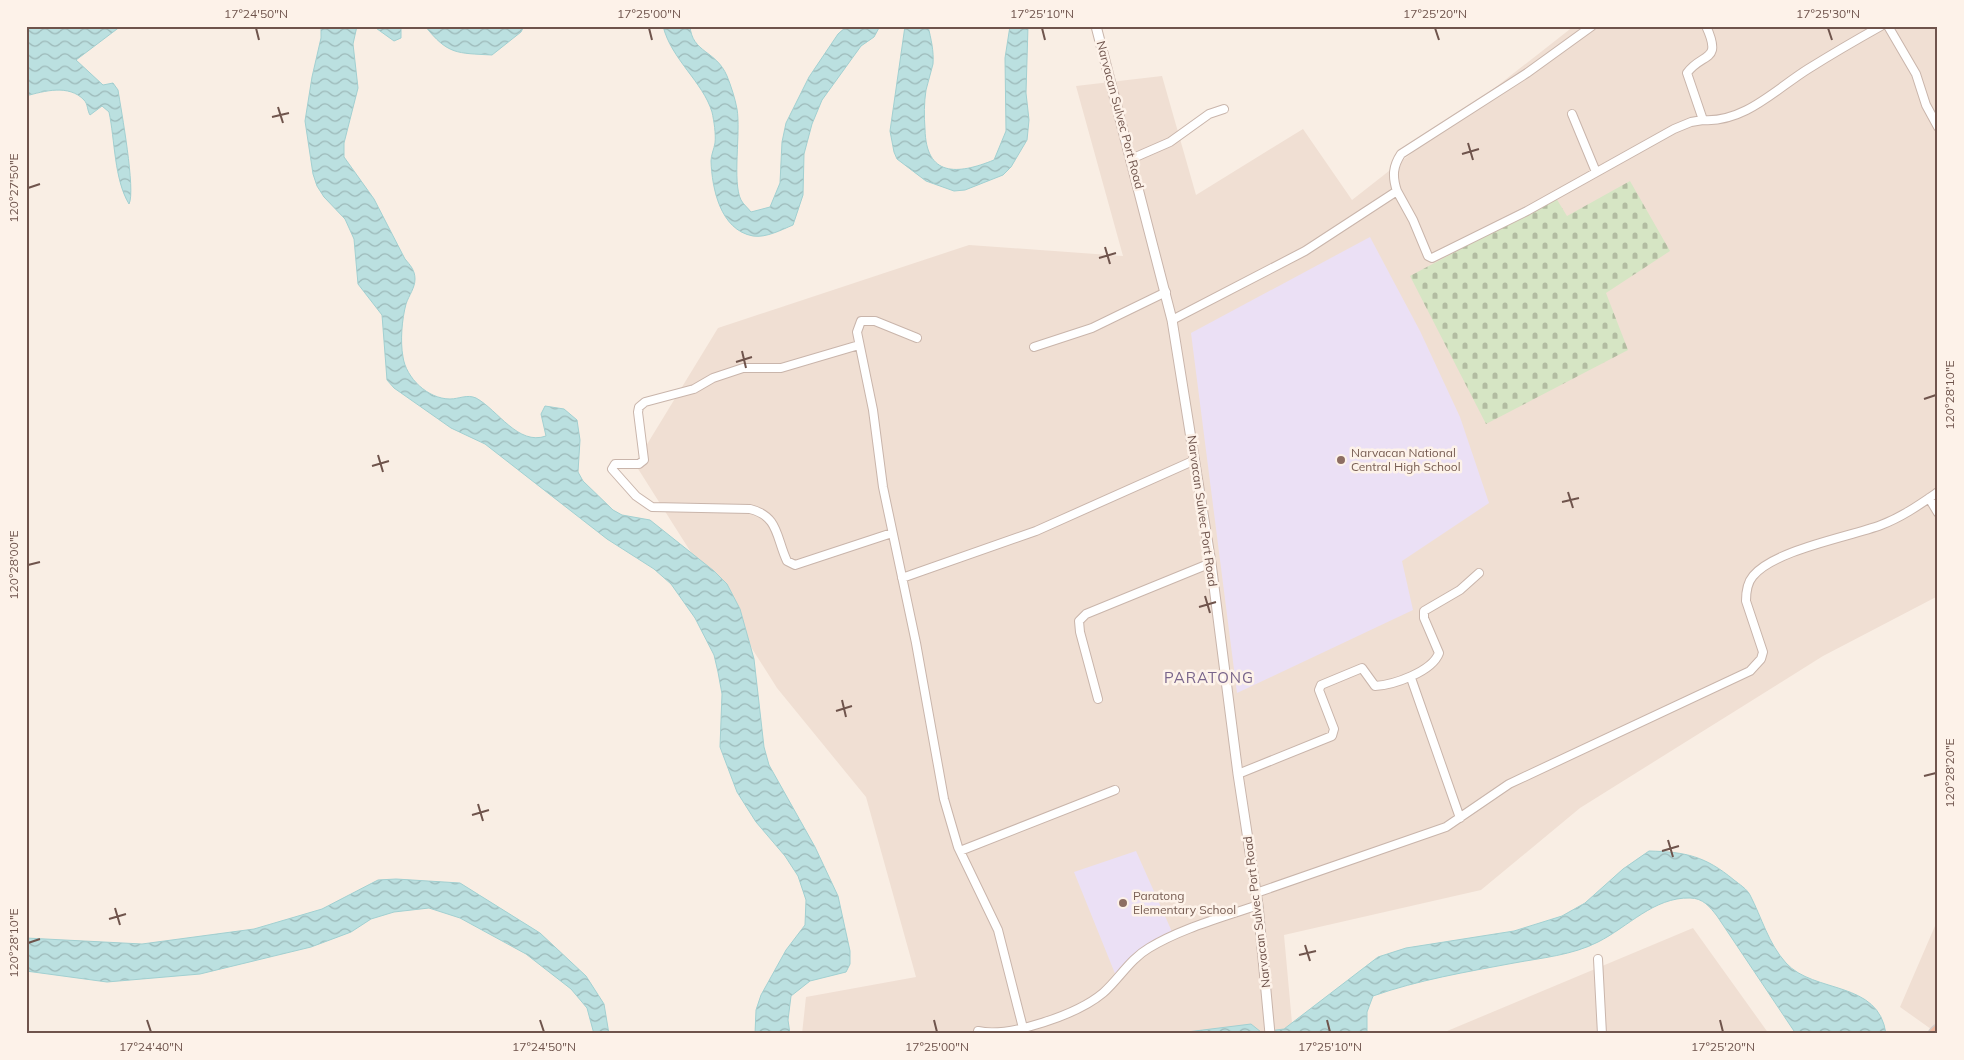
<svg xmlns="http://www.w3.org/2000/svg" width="1964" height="1060" font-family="Mulish,sans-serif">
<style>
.residential{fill:#f0dfd3}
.education{fill:#ebe0f5}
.cemetery{fill:url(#cemetery-stones)}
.water{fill:url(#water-waves);stroke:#a2d0d1}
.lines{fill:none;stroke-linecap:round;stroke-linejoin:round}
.minor-casing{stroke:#c9b5ab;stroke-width:10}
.tertiary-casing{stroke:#c9b5ab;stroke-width:11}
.trunk-casing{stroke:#d4ccc9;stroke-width:15}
.minor{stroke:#fff;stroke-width:8}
.tertiary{stroke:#fff;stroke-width:9}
.trunk{stroke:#efbaa2;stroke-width:12}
.ticks{fill:none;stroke:#6f544c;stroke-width:2}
.education-dot{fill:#8d6e63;stroke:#fdf2e9;stroke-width:2}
.labels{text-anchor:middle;stroke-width:5;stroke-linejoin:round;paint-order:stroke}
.street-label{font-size:12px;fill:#6f544c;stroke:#fdf2e9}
.education-label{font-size:12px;fill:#785e54;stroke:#fdf2e9;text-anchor:start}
.quarter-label{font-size:15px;letter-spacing:1px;fill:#79658b;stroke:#fdf2e9}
.neatline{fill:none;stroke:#6f544c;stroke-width:2}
.ticks-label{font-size:12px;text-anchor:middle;fill:#6f544c}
</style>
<defs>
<pattern id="cemetery-stones" width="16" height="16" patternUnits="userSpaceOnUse" patternTransform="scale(1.25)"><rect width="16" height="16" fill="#d6e5c4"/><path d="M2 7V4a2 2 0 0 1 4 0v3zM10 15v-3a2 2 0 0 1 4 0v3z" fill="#b2bca1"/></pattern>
<pattern id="water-waves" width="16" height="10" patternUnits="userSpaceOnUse" patternTransform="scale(1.25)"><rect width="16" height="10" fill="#bbe0e0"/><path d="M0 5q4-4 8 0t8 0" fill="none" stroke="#9cb8b8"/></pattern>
</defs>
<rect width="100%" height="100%" fill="#f9eee4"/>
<path class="residential" d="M 1574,26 L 1938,26 L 1938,596 L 1823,656 L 1580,808 L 1481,890 L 1284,935 L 1293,1034 L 802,1034 L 806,997 L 916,977 L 866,797 L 777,688 L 635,464 L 718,328 L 969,245 L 1123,256 L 1076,86 L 1162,76 L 1196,195 L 1303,129 L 1352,200 Z
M 1938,919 L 1938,1034 L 1900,1007 Z
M 1693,928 L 1769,1034 L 1440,1034 Z"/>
<path class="education" d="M 1370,237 L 1420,331 L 1460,417 L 1489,503 L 1402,561 L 1413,610 L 1237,693 L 1191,333 Z
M 1136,851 L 1173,934 L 1153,944 L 1126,962 L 1116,976 L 1074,872 Z"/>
<path class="cemetery" d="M 1630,181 L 1670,251 L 1606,293 L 1628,350 L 1486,424 L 1410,276 L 1556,198 L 1567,216 Z"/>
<path class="water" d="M 26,26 L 121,26 L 76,60 L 103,85 L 113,83 L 118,90 C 121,109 136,191 129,204 C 114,179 115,140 109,112 L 102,106 L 90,115 C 87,110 88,104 84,100 C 69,84 44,91 26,96 Z
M 321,26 L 357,26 L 353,44 L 358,88 L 344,143 L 344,157 L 374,199 L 405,259 C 410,265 415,270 415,279 C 415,288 409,295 406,304 C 402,319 400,341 403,357 C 406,378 428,399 450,399 C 459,399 467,394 476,398 C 498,410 518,446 546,436 L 541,414 L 545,406 L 564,409 L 577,420 L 580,440 L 578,472 L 583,481 L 613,510 L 622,515 L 650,520 L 714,571 L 727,584 L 740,609 L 754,659 L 764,747 L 769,765 L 815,847 L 838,896 L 850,951 L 850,964 L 846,972 L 810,981 L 791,996 L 788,1020 L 790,1034 L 755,1034 L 756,1010 L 761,995 L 786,950 L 805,925 L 806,900 L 798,876 L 785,856 L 756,822 L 737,792 L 720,747 L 722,694 L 718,672 L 714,655 L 695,618 L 671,584 L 654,569 L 607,539 L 485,444 L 451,428 L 394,388 L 387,380 L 382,315 L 358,284 L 354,239 L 345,219 L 324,197 L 317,186 L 313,174 L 305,121 L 312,77 L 321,38 Z
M 373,26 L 401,26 L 401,38 L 394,41 Z
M 425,26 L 524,26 L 521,32 L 492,55 C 457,53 448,55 425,26 Z
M 663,26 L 690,26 C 692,53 716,50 727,76 C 731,86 735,98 737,109 C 741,132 732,182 741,200 C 743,204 748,208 751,212 L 770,207 L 780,183 L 782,142 L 786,123 L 809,77 L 838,34 L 847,26 L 880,26 L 874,37 L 861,46 L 822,100 L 812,124 L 804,154 L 803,195 L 793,225 C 781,230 766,238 753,236 C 720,230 712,188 711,161 C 711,155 714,149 715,143 C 716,134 714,121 712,112 C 703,82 671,59 663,26 Z
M 905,26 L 928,26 C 931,39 934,51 933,64 C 931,73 928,81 926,90 C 924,103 924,116 925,129 C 926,177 957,175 994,160 L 1006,131 L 1005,58 L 1010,26 L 1028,26 L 1026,93 L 1029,120 L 1027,140 L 1011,167 L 1003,175 L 965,190 L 954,191 L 926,181 L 897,159 L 894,152 L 890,131 Z
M 1649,851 C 1686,852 1705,856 1734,880 C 1739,884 1747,889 1750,895 C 1762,918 1768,943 1786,963 C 1814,994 1879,980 1886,1034 L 1796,1034 L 1717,916 C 1710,907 1703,898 1690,898 C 1654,897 1628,927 1598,942 C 1573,955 1541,958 1514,963 C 1466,972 1418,980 1373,996 L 1367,1012 L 1367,1034 L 1171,1034 L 1251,1024 L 1261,1032 L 1284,1029 L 1378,957 L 1406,948 L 1514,931 L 1562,916 L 1585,903 L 1623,869 Z
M 396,879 L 460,883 L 540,933 L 586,976 L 604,1004 L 609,1034 L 594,1034 L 587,1008 L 571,989 L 526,954 L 460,918 L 429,908 L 394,912 L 371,919 L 351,932 L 311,947 L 200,974 L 107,982 L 26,971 L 26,938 L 142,944 L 254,929 L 322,909 L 378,880 Z"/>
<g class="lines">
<g class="minor-casing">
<path id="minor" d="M 1706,26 C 1723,63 1702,52 1687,73 L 1703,120 C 1744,123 1776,89 1808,69 C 1832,54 1856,40 1881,26
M 1888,26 L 1916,74 L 1926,105 L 1938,127
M 1572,114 L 1596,172
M 1131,159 L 1170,142 L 1209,114 L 1224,109
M 1397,191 C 1392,176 1393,166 1401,154 L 1527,73 L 1592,26
M 1172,320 L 1305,251 L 1397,191 L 1413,220 L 1428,256 L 1432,258 L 1527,211 L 1674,129 L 1691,122 L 1703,120
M 917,338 L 875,321 L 861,321 L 857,332 L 873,410 L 883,487 L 916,643 L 944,799 L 958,847 L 998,930 L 1023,1028
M 859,345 L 781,368 L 743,368 L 713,378 L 694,389 L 645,402 L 639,407 L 638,412 L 644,460 L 639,464 L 615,464 L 612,469 L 636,496 L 652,507 L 750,509 C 779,516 776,538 787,561 L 795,565 L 892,533
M 1034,347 L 1092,328 L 1166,292
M 1929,498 L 1938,513
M 902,578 L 1036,531 L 1195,460
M 1411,678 L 1460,818
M 1098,699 L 1080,632 L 1079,621 L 1086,614 L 1211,563
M 1238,774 L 1332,736 L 1334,729 L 1319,690 L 1321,685 L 1362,668 L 1375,686 C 1393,685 1432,672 1439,653 L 1424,618 L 1424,611 L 1460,590 L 1479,573
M 960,851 L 1115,790
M 1256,893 L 1446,827 L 1509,784 L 1750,671 L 1761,659 L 1763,652 L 1746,601 C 1746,592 1747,583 1753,576 C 1774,550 1849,537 1881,525 C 1902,517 1919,505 1938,492
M 1598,959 L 1602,1034
M 978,1031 C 1010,1038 1078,1014 1103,993 C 1119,979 1130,959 1149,948 C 1182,928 1221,918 1258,905"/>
</g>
<g class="tertiary-casing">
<path id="tertiary" d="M 1096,26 L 1172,320 L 1211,563 L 1238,774 L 1258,905 L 1270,1034"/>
</g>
<g class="trunk-casing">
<path id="trunk" d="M 1935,1034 L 1938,1031"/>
</g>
<use href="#minor" class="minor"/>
<use href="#tertiary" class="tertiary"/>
<use href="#trunk" class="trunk"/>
</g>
<path class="ticks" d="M 256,28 L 259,40M 649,28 L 652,40M 1042,28 L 1045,40M 1435,28 L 1439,40M 1828,28 L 1832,40M 278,107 L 283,123M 272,117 L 289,113M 1468,143 L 1473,160M 1462,154 L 1479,149M 28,188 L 40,184M 1105,247 L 1110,264M 1099,258 L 1116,253M 742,351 L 746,368M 736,362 L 752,357M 1924,399 L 1936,395M 378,455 L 383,472M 372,466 L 389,461M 1568,492 L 1573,508M 1562,502 L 1579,498M 28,565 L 40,562M 1205,596 L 1210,613M 1199,607 L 1216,602M 842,700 L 846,717M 836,711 L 852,706M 1924,776 L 1936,773M 478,804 L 483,821M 472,815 L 489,810M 1668,840 L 1673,857M 1662,851 L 1679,846M 115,908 L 120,925M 109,919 L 126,914M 28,943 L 40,939M 1305,945 L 1310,961M 1299,955 L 1316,951M 147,1020 L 151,1032M 540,1020 L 544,1032M 934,1020 L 937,1032M 1327,1020 L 1330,1032M 1720,1020 L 1723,1032"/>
<g class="education-dot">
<circle cx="1341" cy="460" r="5"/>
<circle cx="1123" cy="903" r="5"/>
</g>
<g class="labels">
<g class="street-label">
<text transform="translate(1120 115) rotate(75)" y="4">Narvacan Sulvec Port Road</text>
<text transform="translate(1202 511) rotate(82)" y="4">Narvacan Sulvec Port Road</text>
<text transform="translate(1257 912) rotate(-97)" y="4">Narvacan Sulvec Port Road</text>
</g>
<g class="education-label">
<text x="1351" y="457">Narvacan National<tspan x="1351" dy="14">Central High School</tspan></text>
<text x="1133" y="900">Paratong<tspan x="1133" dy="14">Elementary School</tspan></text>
</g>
<g class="quarter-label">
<text x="1209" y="683">PARATONG</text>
</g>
</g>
<rect width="1964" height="1060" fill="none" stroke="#fdf2e9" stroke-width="55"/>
<rect x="28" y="28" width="1908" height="1004" class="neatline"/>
<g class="ticks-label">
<text x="256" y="18">17°24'50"N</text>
<text x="649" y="18">17°25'00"N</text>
<text x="1042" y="18">17°25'10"N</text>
<text x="1435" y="18">17°25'20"N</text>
<text x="1828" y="18">17°25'30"N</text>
<text transform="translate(14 188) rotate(-90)" y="4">120°27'50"E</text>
<text transform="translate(1950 395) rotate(-90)" y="4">120°28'10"E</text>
<text transform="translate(14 565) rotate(-90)" y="4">120°28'00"E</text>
<text transform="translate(1950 773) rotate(-90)" y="4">120°28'20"E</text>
<text transform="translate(14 943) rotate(-90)" y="4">120°28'10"E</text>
<text x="151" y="1051">17°24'40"N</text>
<text x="544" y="1051">17°24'50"N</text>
<text x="937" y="1051">17°25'00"N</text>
<text x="1330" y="1051">17°25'10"N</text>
<text x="1723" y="1051">17°25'20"N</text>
</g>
</svg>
